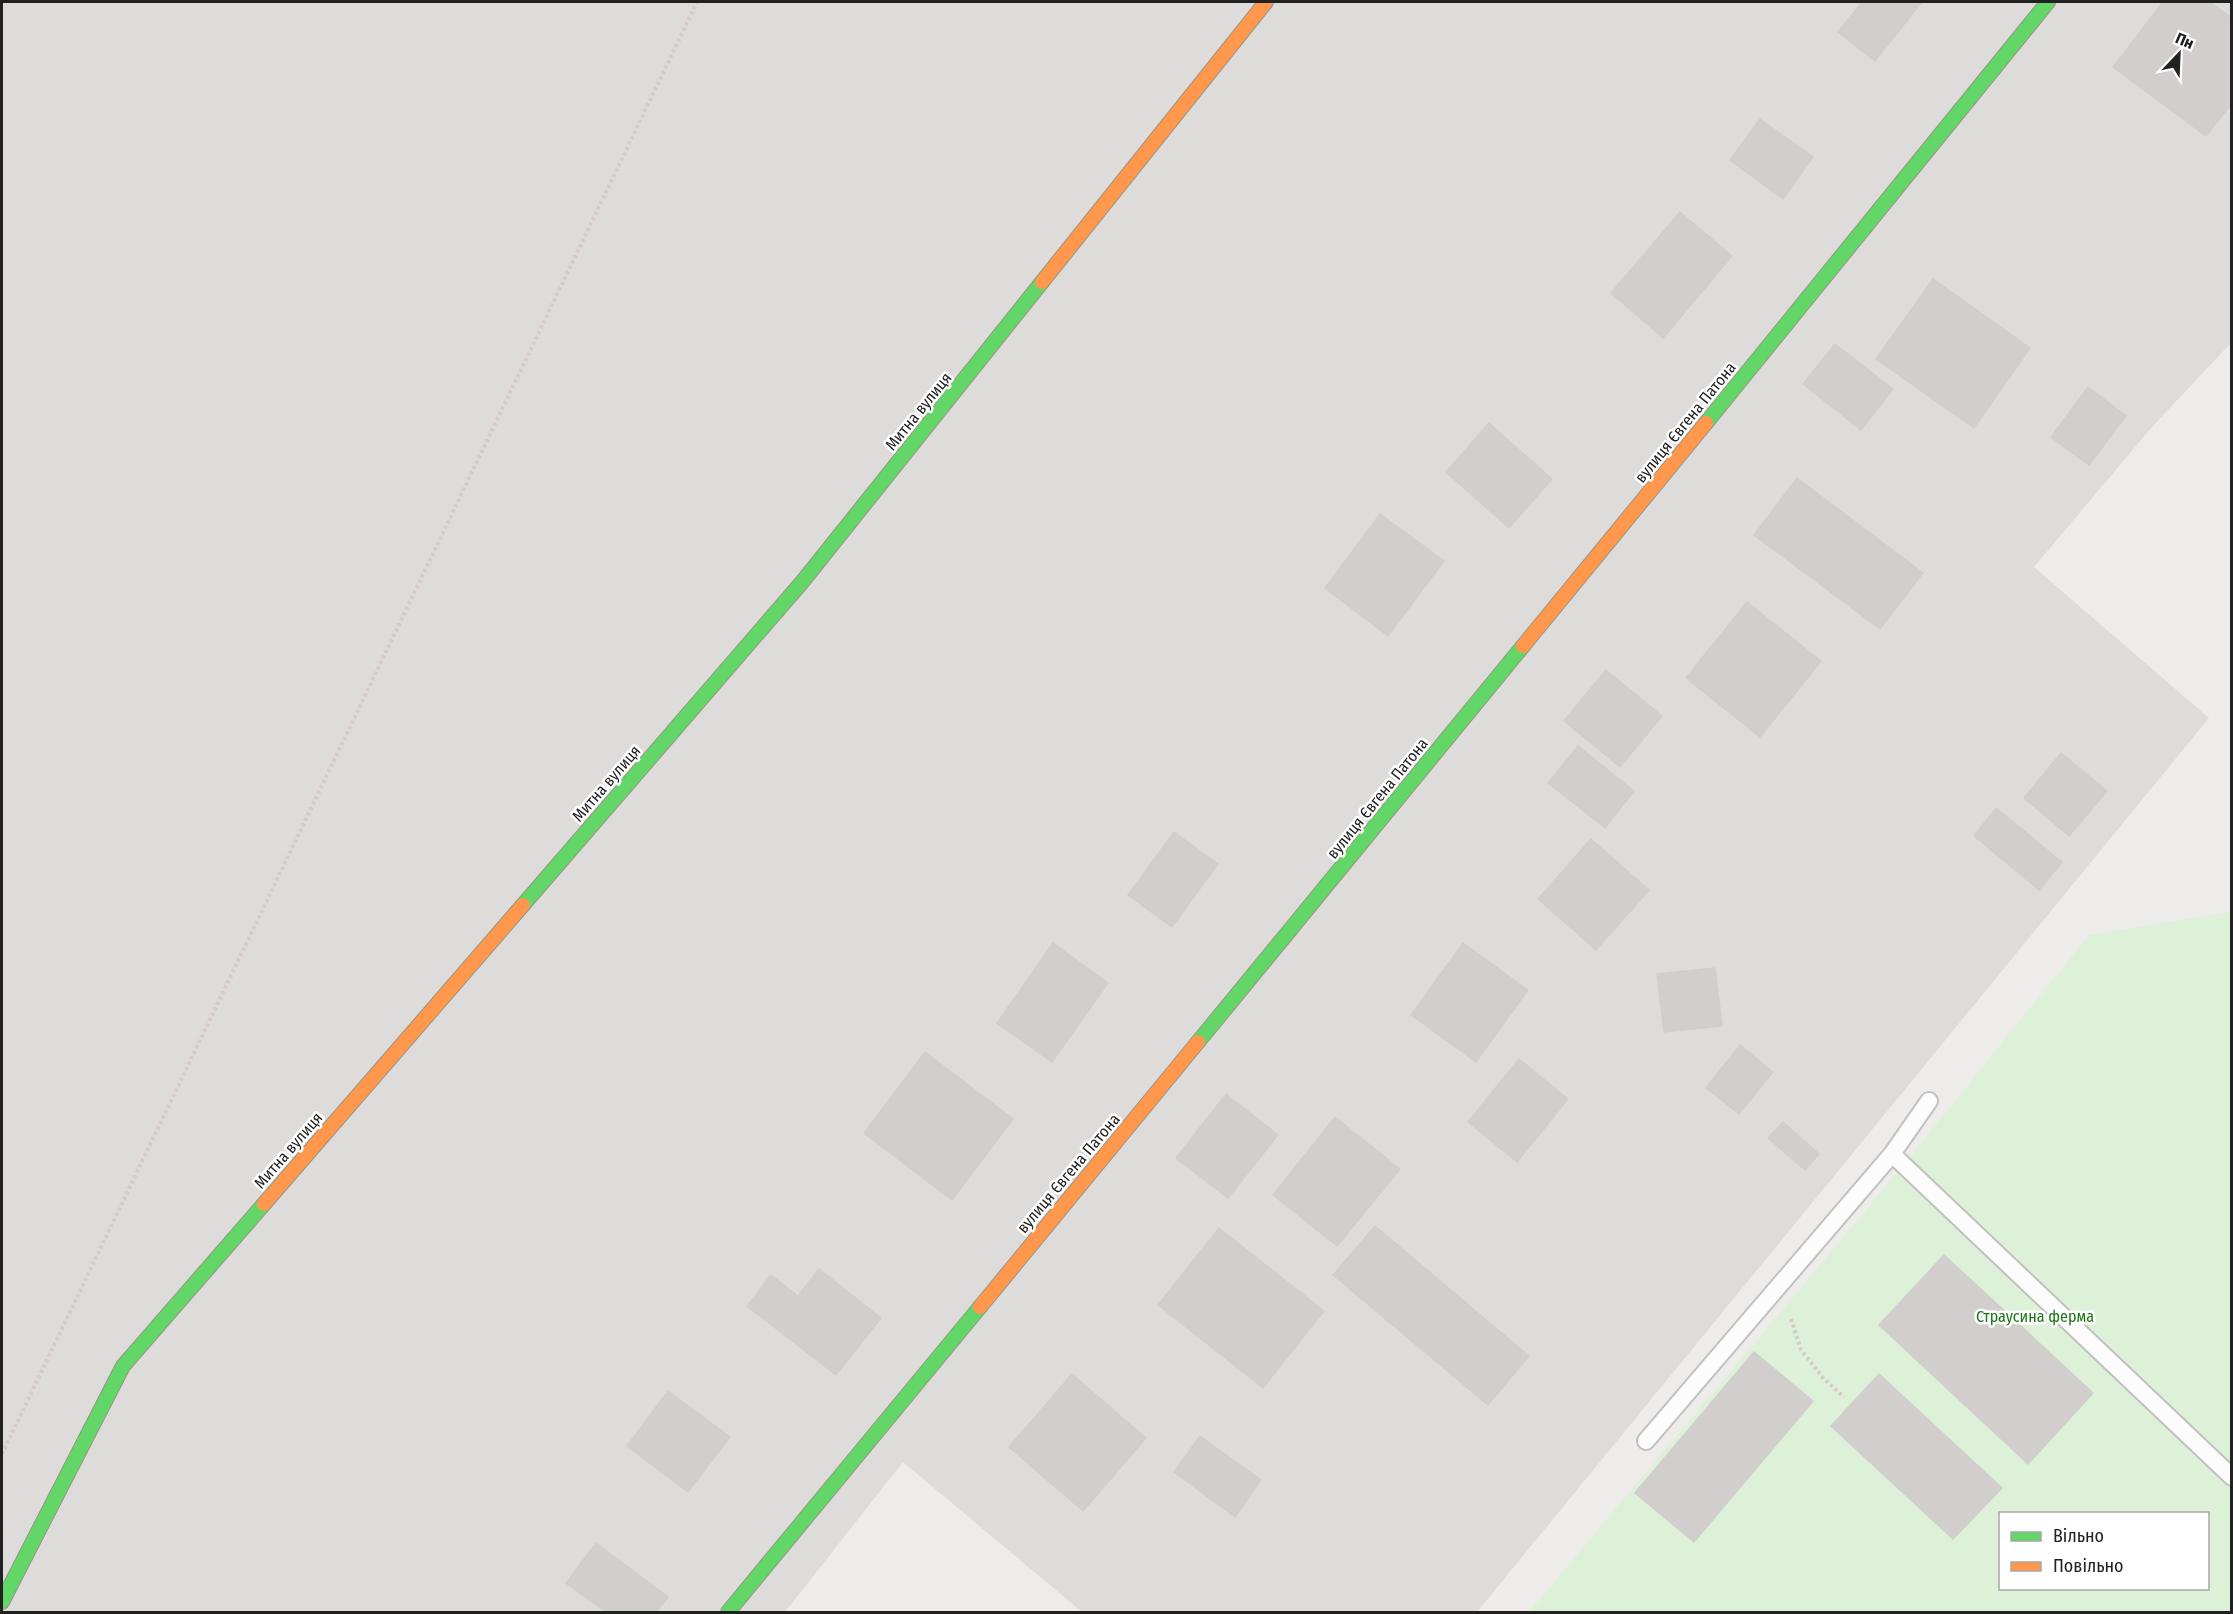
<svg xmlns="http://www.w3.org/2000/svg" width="2233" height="1614" font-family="'Fira Sans Condensed',sans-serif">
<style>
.residential{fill:#dedcdb}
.park{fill:#dcf1d8;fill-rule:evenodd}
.building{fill:#d1cecd;stroke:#d1cecc;stroke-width:1.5}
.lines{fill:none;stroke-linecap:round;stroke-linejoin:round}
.lane-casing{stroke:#c2c1c0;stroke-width:20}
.fast-casing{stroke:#989683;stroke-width:16}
.slow-casing{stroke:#989683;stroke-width:16}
.path{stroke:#d6cac9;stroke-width:4;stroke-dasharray:3 3;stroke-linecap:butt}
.lane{stroke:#fcfcfc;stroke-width:16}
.fast{stroke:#63d668;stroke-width:14}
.slow{stroke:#ff974d;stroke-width:14}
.labels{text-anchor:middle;stroke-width:5;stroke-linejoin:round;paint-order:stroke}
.street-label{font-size:16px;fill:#212121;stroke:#fff}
.park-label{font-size:16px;fill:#1b7716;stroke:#fff}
</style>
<rect width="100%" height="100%" fill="#eeecea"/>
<path class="residential" d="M 2,2 L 2231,2 L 2231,343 L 2152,427 L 2034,567 L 2209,718 L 1477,1612 L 1082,1612 L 903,1462 L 785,1612 L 2,1612 Z"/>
<path class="park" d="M 2231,912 L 2231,1612 L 1529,1612 L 1882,1191 L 2089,935 ZM 2000,1514 L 2208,1514 L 2208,1588 L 2000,1588 Z"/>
<path class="building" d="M 1862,2 L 1922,2 L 1875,61 L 1838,32 Z
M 2163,2 L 2209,2 L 2232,18 L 2232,103 L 2206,136 L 2113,67 Z
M 1760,119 L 1813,157 L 1783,199 L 1730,160 Z
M 1680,212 L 1732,256 L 1663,338 L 1611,293 Z
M 1933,279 L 2030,348 L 1974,428 L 1876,359 Z
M 1835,344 L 1893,389 L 1861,430 L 1803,384 Z
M 2088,387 L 2126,416 L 2089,465 L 2051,437 Z
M 1489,423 L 1552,479 L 1509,528 L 1446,472 Z
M 1797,478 L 1923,573 L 1880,629 L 1754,535 Z
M 1380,514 L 1444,561 L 1388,636 L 1325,588 Z
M 1747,602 L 1821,661 L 1760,737 L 1686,678 Z
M 1606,670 L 1662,716 L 1620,767 L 1564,721 Z
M 1578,746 L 1634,791 L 1605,828 L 1548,783 Z
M 2061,753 L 2107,791 L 2069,836 L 2024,798 Z
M 1996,808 L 2062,862 L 2039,890 L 1974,836 Z
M 1174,832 L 1218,864 L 1172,927 L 1128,895 Z
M 1591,839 L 1649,890 L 1596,950 L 1538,899 Z
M 1053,943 L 1108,983 L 1052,1062 L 997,1023 Z
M 1463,943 L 1528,990 L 1476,1062 L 1411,1015 Z
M 1715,968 L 1722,1026 L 1664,1032 L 1657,974 Z
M 1740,1045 L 1773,1072 L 1739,1114 L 1706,1088 Z
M 925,1052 L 1013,1119 L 952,1200 L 864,1133 Z
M 1519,1059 L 1568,1099 L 1517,1162 L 1468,1122 Z
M 1226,1094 L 1278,1135 L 1228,1198 L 1176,1158 Z
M 1335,1117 L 1400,1169 L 1337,1246 L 1273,1195 Z
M 1783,1122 L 1819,1154 L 1805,1170 L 1768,1138 Z
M 1375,1226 L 1529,1356 L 1488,1405 L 1333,1275 Z
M 1219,1228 L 1324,1311 L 1263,1388 L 1158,1305 Z
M 1944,1255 L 2093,1393 L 2028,1464 L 1879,1325 Z
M 819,1269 L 881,1318 L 836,1375 L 747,1306 L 771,1275 L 798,1296 Z
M 1754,1352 L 1813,1401 L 1694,1542 L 1635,1493 Z
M 1072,1374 L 1146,1438 L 1083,1511 L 1009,1447 Z
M 1879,1374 L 2002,1488 L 1953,1539 L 1831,1426 Z
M 668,1391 L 730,1437 L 688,1492 L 627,1446 Z
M 1200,1436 L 1261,1480 L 1235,1517 L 1174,1472 Z
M 596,1543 L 668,1597 L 656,1612 L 606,1612 L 566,1583 Z"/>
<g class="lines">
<g class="lane-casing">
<path id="lane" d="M 1892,1154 L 2232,1477
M 1646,1441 L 1892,1154 L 1929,1101"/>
</g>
<g class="fast-casing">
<path id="fast" d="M 1706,423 L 2048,2
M 523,905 L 803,581 L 1042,282
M 1198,1042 L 1523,646
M 2,1602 L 123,1366 L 264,1204
M 728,1612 L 980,1307"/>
</g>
<g class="slow-casing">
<path id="slow" d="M 1042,282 L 1266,2
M 1523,646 L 1706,423
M 264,1204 L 523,905
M 980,1307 L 1198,1042"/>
</g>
<path class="path" d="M 1791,1319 L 1801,1350 L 1824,1379 L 1844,1397
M 2,1454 L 697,2"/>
<use href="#lane" class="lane"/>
<use href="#fast" class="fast"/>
<use href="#slow" class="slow"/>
</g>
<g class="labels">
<g class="street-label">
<text transform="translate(918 411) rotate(-51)" y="6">Митна вулиця</text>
<text transform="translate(1685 422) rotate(-51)" y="6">вулиця Євгена Патона</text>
<text transform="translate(606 783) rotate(-49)" y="6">Митна вулиця</text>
<text transform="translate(1377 798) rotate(-51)" y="6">вулиця Євгена Патона</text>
<text transform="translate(288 1150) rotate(-49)" y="6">Митна вулиця</text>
<text transform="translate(1068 1173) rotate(-50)" y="6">вулиця Євгена Патона</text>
</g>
<g class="park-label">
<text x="2035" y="1322">Страусина ферма</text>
</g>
</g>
<rect width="2233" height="1614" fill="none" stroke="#212121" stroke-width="6"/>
<rect x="1999" y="1512" width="210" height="78" fill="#ffffff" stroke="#a6a6a6" stroke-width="1.5"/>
<rect x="2011" y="1532" width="30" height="9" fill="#63d668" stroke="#a6a6a6" stroke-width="1.5"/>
<text x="2053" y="1542" font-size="18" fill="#212121">Вільно</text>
<rect x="2011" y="1562" width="30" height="9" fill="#ff974d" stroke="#a6a6a6" stroke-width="1.5"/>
<text x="2053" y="1572" font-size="18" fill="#212121">Повільно</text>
<g transform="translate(2179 54) rotate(23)" stroke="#ffffff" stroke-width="4.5" paint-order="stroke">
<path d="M0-4.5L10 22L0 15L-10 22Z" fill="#212121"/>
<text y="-9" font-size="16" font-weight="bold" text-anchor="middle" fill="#212121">Пн</text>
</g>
</svg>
